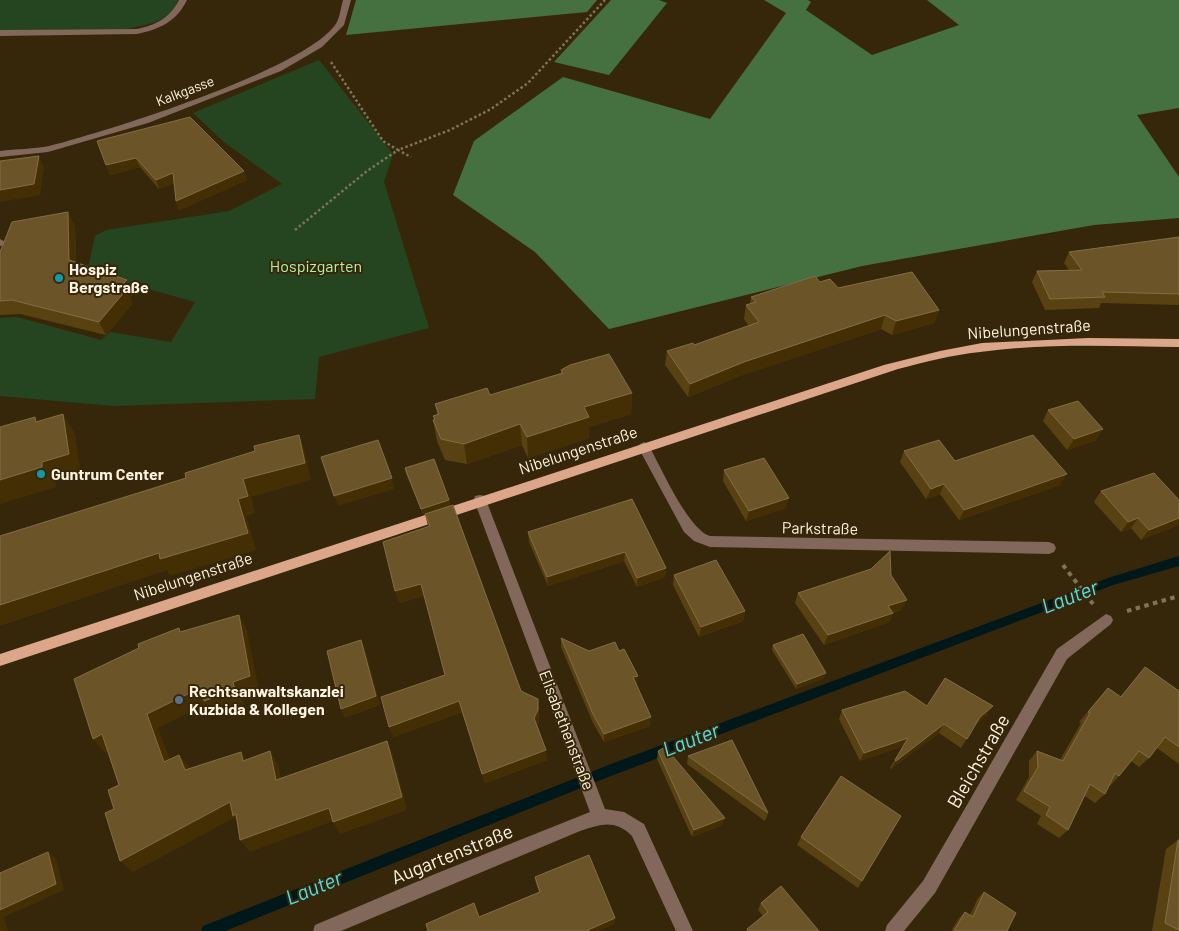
<svg xmlns="http://www.w3.org/2000/svg" width="1179" height="931" font-family="Barlow,sans-serif">
<style>
.green{fill:#254521}
.forest{fill:#457141}
.lines{fill:none;stroke-linecap:round;stroke-linejoin:round}
.stream{fill:#001819;fill-rule:evenodd}
.path-far1{stroke:#80735b;stroke-width:2.5;stroke-dasharray:2.5 2.5;stroke-linecap:butt}
.path{stroke:#80735b;stroke-width:4;stroke-dasharray:4.5 4.5;stroke-linecap:butt}
.service{fill:#82685b;fill-rule:evenodd}
.minor{fill:#82685b;fill-rule:evenodd}
.primary{fill:#dca68a;fill-rule:evenodd}
.wall{fill:#594212}
.shaded-wall{fill:#442f05}
.building{fill:#6b5528;stroke:#826e46}
.culture-dot{fill:#0f9aa8;stroke:#36270a;stroke-width:2}
.service-dot{fill:#5c6f8a;stroke:#36270a;stroke-width:2}
.labels{text-anchor:middle;stroke-width:4;stroke-linejoin:round;paint-order:stroke}
.far-street-label{font-size:14px;fill:#fef4e3;stroke:#36270a}
.park-label{font-size:16px;fill:#aff1a8;stroke:#36270a}
.poi-label{font-size:16px;font-weight:bold;fill:#fef4e3;stroke:#36270a;text-anchor:start}
.street-label{font-size:16px;fill:#fef4e3;stroke:#36270a}
.near-street-label{font-size:19px;fill:#fef4e3;stroke:#36270a}
.near-water-label{font-size:21px;font-style:italic;fill:#52dde2;stroke:#36270a}
</style>
<rect width="100%" height="100%" fill="#36270a"/>
<path class="green" d="M 0,0 L 178,0 L 173,13 L 153,23 L 127,29 L 0,30 Z
M 319,60 L 393,154 L 384,182 L 429,328 L 319,357 L 315,399 L 114,406 L 0,396 L 0,318 L 17,317 L 101,340 L 110,332 L 171,342 L 195,302 L 87,272 L 95,236 L 106,230 L 229,211 L 282,184 L 224,142 L 193,113 Z"/>
<path class="forest" d="M 356,0 L 597,0 L 587,12 L 346,35 Z
M 611,0 L 659,0 L 667,3 L 609,75 L 554,62 Z
M 764,0 L 808,0 L 811,2 L 806,10 L 872,55 L 959,25 L 927,0 L 1179,0 L 1179,108 L 1137,115 L 1179,177 L 1179,218 L 1094,225 L 862,266 L 609,329 L 535,252 L 453,195 L 474,141 L 563,77 L 710,119 L 786,13 Z"/>
<g class="lines">
<path class="stream" d="M 1179,556 L 1179,566 L 1113,585 L 611,776 L 225,931 L 201,931 L 203,926 L 208,924 L 611,764 L 1108,578 Z"/>
<path class="path-far1" d="M 331,62 L 383,141 L 398,150 L 450,130 L 491,109 L 528,83 L 605,0
M 295,230 L 367,171 L 398,150 L 411,157"/>
<path class="path" d="M 1063,565 L 1093,604
M 1127,611 L 1179,596"/>
<path class="service" d="M 179,0 L 187,0 C 176,22 160,29 137,34 L 0,36 L 0,30 L 137,29 C 156,25 170,18 179,0 Z
M 343,0 L 351,0 L 344,25 L 322,47 L 281,71 L 148,123 L 48,152 L 0,157 L 0,151 C 16,149 34,149 49,146 C 105,132 311,68 337,22 C 340,16 341,7 343,0 Z
M 0,239 L 7,243 L 6,245 L 0,246 Z"/>
<path class="minor" d="M 644,442 L 648,444 C 660,465 688,530 710,536 L 1049,542 L 1054,544 L 1056,548 L 1054,552 L 1049,554 L 710,547 L 694,541 L 684,532 L 638,447 L 640,444 Z
M 480,495 L 485,496 L 486,500 L 605,809 L 624,812 L 644,824 L 693,931 L 676,931 L 632,836 C 615,819 601,824 580,831 L 341,931 L 313,931 L 315,925 L 435,874 L 590,812 L 474,500 L 475,496 Z
M 1106,614 L 1111,616 L 1113,620 L 1111,624 L 1067,659 L 935,893 L 904,931 L 885,931 L 887,925 L 923,881 L 1057,649 Z"/>
<path class="primary" d="M 1088,338 L 1179,339 L 1179,347 C 1113,346 1046,343 980,352 C 952,355 925,362 898,369 L 0,666 L 0,654 L 884,365 L 940,351 L 982,343 Z"/>
</g>
<path class="wall" d="M 97,141 L 247,180 L 179,210 L 176,201 L 174,183 L 159,189 L 140,167 L 110,175 Z
M 75,226 L 76,262 L 133,294 L 130,298 L 132,304 L 106,335 L 20,314 L 0,315 L 0,252 Z
M 1179,237 L 1179,305 L 1101,303 L 1099,308 L 1045,310 L 1032,282 L 1037,271 L 1069,270 L 1064,263 L 1069,252 Z
M 820,282 L 838,288 L 939,310 L 934,323 L 892,335 L 881,329 L 742,375 L 688,397 L 665,365 L 667,351 L 694,345 L 749,326 L 744,319 L 746,305 L 750,304 L 751,297 Z
M 561,370 L 632,393 L 631,414 L 589,427 L 589,438 L 528,458 L 522,445 L 467,464 L 445,460 L 437,441 L 433,420 L 434,420 L 433,416 L 437,415 L 435,404 L 490,395 L 561,373 Z
M 1048,410 L 1096,440 L 1067,450 L 1043,421 Z
M 904,451 L 955,461 L 1060,485 L 959,520 L 940,494 L 926,499 L 900,462 Z
M 405,468 L 449,500 L 450,505 L 423,514 L 406,474 Z
M 724,470 L 786,508 L 746,521 L 723,481 Z
M 1101,491 L 1179,500 L 1179,524 L 1178,525 L 1141,540 L 1131,528 L 1121,532 L 1094,502 Z
M 632,499 L 666,568 L 665,577 L 637,587 L 624,561 L 548,586 L 529,542 L 528,532 Z
M 425,514 L 521,691 L 538,699 L 539,721 L 537,725 L 547,760 L 485,783 L 462,712 L 393,737 L 445,675 L 424,596 L 399,603 L 428,526 Z
M 674,575 L 745,611 L 743,621 L 699,637 L 673,585 Z
M 891,575 L 902,609 L 893,613 L 889,622 L 824,645 L 795,603 L 798,593 Z
M 561,638 L 589,651 L 619,651 L 637,685 L 650,726 L 604,742 L 593,723 L 561,647 Z
M 773,645 L 824,678 L 796,689 L 772,650 Z
M 1145,667 L 1179,691 L 1179,764 L 1157,748 L 1149,758 L 1139,767 L 1131,761 L 1119,776 L 1110,786 L 1109,785 L 1105,794 L 1095,803 L 1085,796 L 1068,830 L 1059,838 L 1037,824 L 1041,816 L 1016,800 L 1029,777 L 1029,761 L 1037,751 L 1060,760 L 1081,723 L 1079,722 L 1108,688 L 1120,697 Z
M 927,706 L 987,715 L 976,724 L 961,748 L 939,733 L 891,769 L 890,768 L 903,746 L 860,761 L 839,719 L 842,710 Z
M 658,751 L 722,825 L 692,837 L 657,759 Z
M 688,756 L 768,813 L 765,821 L 687,764 Z
M 801,837 L 862,881 L 858,888 L 797,845 Z
M 1178,840 L 1179,840 L 1179,931 L 1152,931 L 1166,849 Z
M 535,877 L 615,918 L 614,924 L 598,931 L 428,931 L 479,917 L 539,892 L 536,884 Z
M 984,892 L 1007,931 L 951,931 L 959,918 L 965,912 L 970,915 L 978,898 Z
M 761,903 L 819,931 L 746,931 L 747,929 L 763,916 L 758,910 Z"/>
<path class="shaded-wall" d="M 39,156 L 44,168 L 40,195 L 0,202 L 0,190 Z
M 136,158 L 140,167 L 110,175 L 106,165 Z
M 244,171 L 247,180 L 179,210 L 176,201 Z
M 173,173 L 176,182 L 159,189 L 156,180 Z
M 68,212 L 75,226 L 76,274 L 69,260 Z
M 127,280 L 133,294 L 130,298 L 132,304 L 106,335 L 99,322 L 119,288 Z
M 939,310 L 934,323 L 892,335 L 896,321 Z
M 885,315 L 881,329 L 742,375 L 688,397 L 690,384 L 744,362 Z
M 632,393 L 631,414 L 589,427 L 589,438 L 528,458 L 527,437 L 584,407 Z
M 63,414 L 75,434 L 81,474 L 55,482 L 56,487 L 0,504 L 0,480 L 42,462 Z
M 520,424 L 522,445 L 467,464 L 464,444 Z
M 1103,429 L 1096,440 L 1067,450 L 1074,439 Z
M 299,435 L 305,453 L 311,480 L 251,497 L 255,513 L 246,516 L 256,550 L 170,576 L 167,570 L 0,626 L 0,605 L 238,499 L 243,479 Z
M 1067,474 L 1060,485 L 959,520 L 964,510 Z
M 392,478 L 394,489 L 338,506 L 334,496 Z
M 944,484 L 940,494 L 926,499 L 931,489 Z
M 789,498 L 786,508 L 746,521 L 749,511 Z
M 449,500 L 450,505 L 423,514 L 421,509 Z
M 1138,518 L 1131,528 L 1121,532 L 1128,522 Z
M 1179,518 L 1179,524 L 1178,525 L 1141,540 L 1149,530 Z
M 625,552 L 624,561 L 548,586 L 547,577 Z
M 666,568 L 665,577 L 637,587 L 637,578 Z
M 421,584 L 424,596 L 399,603 L 395,591 Z
M 907,600 L 902,609 L 884,615 L 888,606 Z
M 745,611 L 743,621 L 699,637 L 701,627 Z
M 893,613 L 889,622 L 824,645 L 828,635 Z
M 239,615 L 247,630 L 259,691 L 242,697 L 244,705 L 214,716 L 206,704 L 158,728 L 176,776 L 164,762 L 147,714 L 202,687 L 233,682 Z
M 361,640 L 365,649 L 380,705 L 345,718 L 341,709 Z
M 826,673 L 824,678 L 796,689 L 797,684 Z
M 638,676 L 637,685 L 633,677 Z
M 538,699 L 539,721 L 535,728 L 534,718 Z
M 459,701 L 462,712 L 393,737 L 389,727 Z
M 993,706 L 987,715 L 974,726 L 980,717 Z
M 651,717 L 650,726 L 604,742 L 604,734 Z
M 944,724 L 939,733 L 891,769 L 896,761 Z
M 102,734 L 115,748 L 105,753 L 93,739 Z
M 908,738 L 903,746 L 860,761 L 864,753 Z
M 387,741 L 393,755 L 407,810 L 340,834 L 333,822 Z
M 546,750 L 547,760 L 485,783 L 482,774 Z
M 270,751 L 278,764 L 284,793 L 276,780 Z
M 241,752 L 251,766 L 243,761 Z
M 179,755 L 190,768 L 185,770 Z
M 230,802 L 242,828 L 234,818 L 133,872 L 120,861 Z
M 329,808 L 336,820 L 250,852 L 240,840 Z
M 725,818 L 722,825 L 692,837 L 694,830 Z
M 48,852 L 56,858 L 64,890 L 4,917 L 8,931 L 0,931 L 0,910 Z
M 615,918 L 614,924 L 598,931 L 588,931 L 588,930 Z"/>
<path class="building" d="M 190,117 L 244,171 L 176,201 L 173,173 L 156,180 L 136,158 L 106,165 L 97,141 Z
M 39,156 L 34,184 L 0,190 L 0,161 Z
M 68,212 L 69,260 L 127,280 L 119,288 L 126,290 L 99,322 L 12,300 L 0,301 L 0,252 L 12,222 Z
M 1179,237 L 1179,294 L 1102,292 L 1105,297 L 1050,299 L 1037,271 L 1082,270 L 1069,252 Z
M 912,272 L 939,310 L 896,321 L 885,315 L 744,362 L 690,384 L 667,351 L 693,343 L 694,345 L 759,322 L 746,305 L 756,302 L 751,297 L 815,276 L 820,282 L 830,279 L 838,288 Z
M 609,354 L 632,393 L 584,407 L 589,417 L 527,437 L 520,424 L 464,444 L 441,439 L 433,420 L 435,419 L 433,416 L 439,414 L 435,404 L 487,388 L 490,395 L 563,373 L 561,370 L 570,365 Z
M 1078,401 L 1103,429 L 1074,439 L 1048,410 Z
M 63,414 L 69,454 L 42,462 L 42,467 L 0,480 L 0,427 L 35,417 L 36,422 Z
M 299,435 L 305,463 L 243,479 L 248,496 L 238,499 L 248,533 L 160,559 L 159,553 L 0,605 L 0,536 L 186,478 L 185,473 L 255,451 L 254,446 Z
M 1033,435 L 1067,474 L 964,510 L 944,484 L 931,489 L 904,451 L 939,440 L 955,461 Z
M 378,440 L 392,478 L 334,496 L 321,457 Z
M 764,458 L 789,498 L 749,511 L 724,470 Z
M 434,459 L 449,500 L 421,509 L 405,468 Z
M 1154,473 L 1179,500 L 1179,506 L 1178,507 L 1179,507 L 1179,518 L 1149,530 L 1138,518 L 1128,522 L 1101,491 Z
M 632,499 L 666,568 L 637,578 L 625,552 L 547,577 L 528,532 Z
M 453,505 L 521,691 L 538,699 L 538,710 L 534,718 L 546,750 L 482,774 L 459,701 L 389,727 L 381,697 L 445,675 L 421,584 L 395,591 L 383,542 L 430,526 L 425,514 Z
M 890,551 L 891,575 L 907,600 L 888,606 L 893,613 L 828,635 L 798,593 L 871,569 Z
M 716,560 L 745,611 L 701,627 L 674,575 Z
M 239,615 L 250,676 L 233,682 L 235,690 L 204,701 L 202,687 L 147,714 L 164,762 L 179,755 L 185,770 L 241,752 L 243,761 L 270,751 L 276,780 L 387,741 L 402,797 L 333,822 L 329,808 L 240,840 L 236,814 L 233,816 L 230,802 L 120,861 L 105,813 L 114,809 L 108,790 L 119,785 L 102,734 L 93,739 L 74,679 L 139,648 L 138,644 L 179,628 L 180,632 Z
M 803,634 L 826,673 L 797,684 L 773,645 Z
M 561,638 L 589,651 L 615,642 L 619,651 L 624,649 L 638,676 L 633,677 L 651,717 L 604,734 L 593,714 Z
M 361,640 L 376,696 L 341,709 L 327,651 Z
M 1145,667 L 1179,691 L 1179,747 L 1165,737 L 1149,758 L 1139,751 L 1119,776 L 1115,773 L 1105,794 L 1090,784 L 1068,830 L 1046,815 L 1050,807 L 1024,791 L 1038,767 L 1037,751 L 1063,761 L 1090,713 L 1088,712 L 1108,688 L 1121,697 Z
M 945,678 L 993,706 L 980,717 L 967,739 L 944,724 L 896,761 L 895,760 L 908,738 L 864,753 L 842,710 L 905,691 L 927,706 Z
M 732,740 L 768,813 L 688,756 Z
M 665,747 L 725,818 L 694,830 L 658,751 Z
M 841,776 L 901,816 L 862,881 L 801,837 Z
M 1178,840 L 1179,840 L 1179,930 L 1165,923 Z
M 48,852 L 56,884 L 0,910 L 0,873 Z
M 589,855 L 615,918 L 588,930 L 589,931 L 428,931 L 426,924 L 474,903 L 479,917 L 540,892 L 535,877 Z
M 781,886 L 819,931 L 749,931 L 747,929 L 768,912 L 761,903 Z
M 984,892 L 1016,913 L 1007,931 L 954,931 L 965,912 L 973,917 Z"/>
<g class="culture-dot">
<circle cx="59" cy="278" r="5"/>
<circle cx="41" cy="474" r="5"/>
</g>
<circle class="service-dot" cx="179" cy="700" r="5"/>
<g class="labels">
<g class="far-street-label">
<text transform="translate(185 91) rotate(-21)" y="5">Kalkgasse</text>
</g>
<g class="park-label">
<text x="316" y="272">Hospizgarten</text>
</g>
<g class="poi-label">
<text x="69" y="275">Hospiz<tspan x="69" dy="18">Bergstraße</tspan></text>
<text x="51" y="480">Guntrum Center</text>
<text x="189" y="697">Rechtsanwaltskanzlei<tspan x="189" dy="18">Kuzbida &amp; Kollegen</tspan></text>
</g>
<g class="street-label">
<text transform="translate(1029 329) rotate(-4)" y="6">Nibelungenstraße</text>
<text transform="translate(578 450) rotate(-18)" y="6">Nibelungenstraße</text>
<text transform="translate(820 528) rotate(1)" y="6">Parkstraße</text>
<text transform="translate(193 576) rotate(-18)" y="6">Nibelungenstraße</text>
<text transform="translate(567 730) rotate(69)" y="6">Elisabethenstraße</text>
</g>
<g class="near-street-label">
<text transform="translate(978 761) rotate(-60)" y="7">Bleichstraße</text>
<text transform="translate(452 854) rotate(-22)" y="7">Augartenstraße</text>
</g>
<g class="near-water-label">
<text transform="translate(1070 597) rotate(-21)" y="7">Lauter</text>
<text transform="translate(691 740) rotate(-21)" y="7">Lauter</text>
<text transform="translate(314 888) rotate(-22)" y="7">Lauter</text>
</g>
</g>
</svg>
